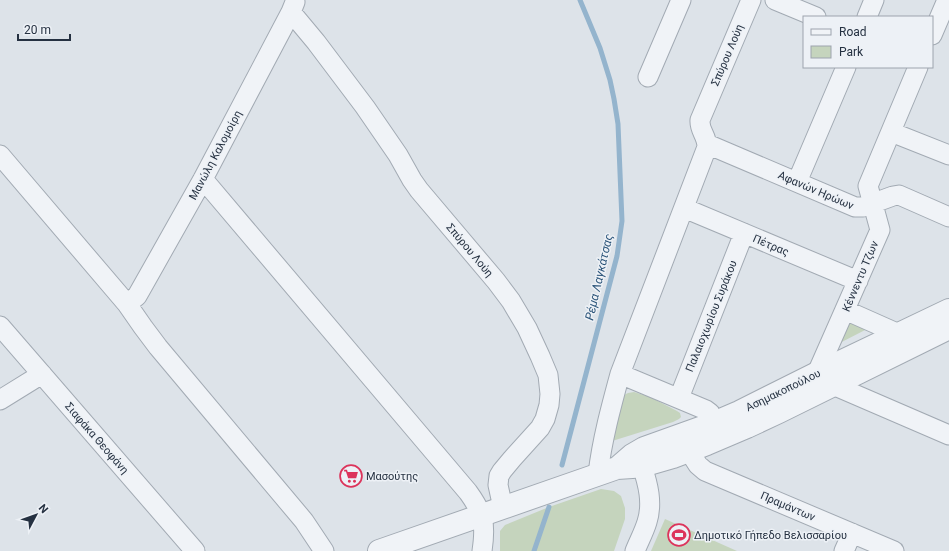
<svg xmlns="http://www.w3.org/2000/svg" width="949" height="551" font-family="Roboto,sans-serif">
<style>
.green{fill:#c5d4bd}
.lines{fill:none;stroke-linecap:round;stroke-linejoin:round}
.stream{stroke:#94b4cd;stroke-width:5}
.minor-casing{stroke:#a2aab3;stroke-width:21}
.tertiary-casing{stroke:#a2aab3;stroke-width:24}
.minor{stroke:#f0f3f7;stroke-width:19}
.tertiary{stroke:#f0f3f7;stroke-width:22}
.labels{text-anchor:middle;stroke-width:3;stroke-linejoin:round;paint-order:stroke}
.street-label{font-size:11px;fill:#253141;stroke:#edf1f6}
.poi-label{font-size:11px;fill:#253141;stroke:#edf1f6;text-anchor:start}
.water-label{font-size:12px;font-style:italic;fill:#2b5479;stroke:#edf1f6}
</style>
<rect width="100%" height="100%" fill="#dde3e9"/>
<path class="green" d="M 845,319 L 867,329 L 834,346 Z
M 634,392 L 650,397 L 677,411 L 680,413 L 681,417 L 679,419 L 673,422 L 609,442 L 624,395 L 628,393 Z
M 601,489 L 614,491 L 621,496 L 625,508 L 625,519 L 614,551 L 500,551 L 500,531 L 505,525 L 549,507 Z
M 665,519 L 737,551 L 651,551 Z"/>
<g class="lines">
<path class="stream" d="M 562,465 L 617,256 L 622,221 L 618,124 L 614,99 L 610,80 L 600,48 L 580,0
M 534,551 L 549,507"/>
<g class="minor-casing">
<path id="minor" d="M 775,0 L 816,17
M 291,12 L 316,42 L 365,107 L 398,155 L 412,180 L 419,190 L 496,281 L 511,301 L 527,328 L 540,356 L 548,375 L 550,394 L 549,405 L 545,419 L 540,428 L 512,459 L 502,471 L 499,476 L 498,485 L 503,508
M 867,17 L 874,0
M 932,35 L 947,0
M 648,77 L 681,0
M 891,132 L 949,155
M 707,144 L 855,207 L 863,207 L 893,196 L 899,195 L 949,217
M 0,155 L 127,304 L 143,327 L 158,347 L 304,521 L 324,551
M 203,179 L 468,492 C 484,514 486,524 482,551
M 797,182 L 846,67
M 684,208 L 858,281
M 127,304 L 137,296 L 141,289 L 203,179 L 291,12 L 295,2
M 845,310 L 899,334
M 0,326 L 195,551
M 817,373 L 880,230 L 868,186 L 918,67
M 620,374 L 706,410 L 710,413 L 714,423
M 833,385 L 949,435
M 679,398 L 744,233
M 0,400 L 42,374
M 689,451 L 698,465 L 705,471 L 894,551
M 598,474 C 602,440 611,407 620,374 L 707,147 C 707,135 699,131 700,120 L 751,0
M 635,551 C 639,541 644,532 647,522 C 653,503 648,484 642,466
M 844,551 L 852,533"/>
</g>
<g class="tertiary-casing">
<path id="tertiary" d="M 617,468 L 632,455 L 644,448 L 711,424 L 739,412 L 817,373 L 949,310
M 379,551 L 617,468 L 632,467 L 642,466 L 673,457 L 707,444 L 747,427 L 779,412 L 949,328"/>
</g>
<use href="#minor" class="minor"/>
<use href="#tertiary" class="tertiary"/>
</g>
<defs>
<g id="supermarket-ring" transform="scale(1.15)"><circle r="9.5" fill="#edf1f6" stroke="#dc345b" stroke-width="1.5"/><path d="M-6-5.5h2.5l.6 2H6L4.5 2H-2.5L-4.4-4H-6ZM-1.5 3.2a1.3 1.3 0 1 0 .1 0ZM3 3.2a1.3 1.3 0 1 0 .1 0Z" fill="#dc345b"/></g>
<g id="stadium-ring" transform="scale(1.15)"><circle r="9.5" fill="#edf1f6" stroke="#dc345b" stroke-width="1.5"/><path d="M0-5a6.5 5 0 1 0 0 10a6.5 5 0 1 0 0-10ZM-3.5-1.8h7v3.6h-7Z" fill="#dc345b"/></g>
</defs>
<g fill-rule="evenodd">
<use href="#supermarket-ring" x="351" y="476"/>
<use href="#stadium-ring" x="679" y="535"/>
</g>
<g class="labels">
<g class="street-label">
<text transform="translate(727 55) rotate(-67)" y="4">Σπύρου Λούη</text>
<text transform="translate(215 155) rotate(-62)" y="4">Μανώλη Καλομοίρη</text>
<text transform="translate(816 190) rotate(23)" y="4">Αφανών Ηρώων</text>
<text transform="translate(771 245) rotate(23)" y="4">Πέτρας</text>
<text transform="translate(470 250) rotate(50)" y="4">Σπύρου Λούη</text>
<text transform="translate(860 276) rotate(-67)" y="4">Κέννεντυ Τζων</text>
<text transform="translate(711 316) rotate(-68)" y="4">Παλαιοχωρίου Συράκου</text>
<text transform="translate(783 390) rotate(-26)" y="4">Ασημακοπούλου</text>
<text transform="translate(97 438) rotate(49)" y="4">Σιαφάκα Θεοφάνη</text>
<text transform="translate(788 506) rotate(23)" y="4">Πραμάντων</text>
</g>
<g class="poi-label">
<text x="366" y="480">Μασούτης</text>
<text x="694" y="539">Δημοτικό Γήπεδο Βελισσαρίου</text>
</g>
<g class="water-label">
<text transform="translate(599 277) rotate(-77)" y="4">Ρέμα Λαγκάτσας</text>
</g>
</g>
<rect x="803" y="16" width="130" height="52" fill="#edf1f6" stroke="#9da4ae"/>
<rect x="811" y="29" width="20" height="6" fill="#f0f3f7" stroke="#9da4ae"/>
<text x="839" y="36" font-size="12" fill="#253141">Road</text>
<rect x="811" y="46" width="20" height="12" fill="#c5d4bd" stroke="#9da4ae"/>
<text x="839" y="56" font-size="12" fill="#253141">Park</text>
<g transform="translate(36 515) rotate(49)" stroke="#edf1f6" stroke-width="3" paint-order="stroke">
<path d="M0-3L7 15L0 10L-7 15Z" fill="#253141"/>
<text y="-6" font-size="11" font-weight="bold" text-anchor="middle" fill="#253141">N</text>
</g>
<path d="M18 34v6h52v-6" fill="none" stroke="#253141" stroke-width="2"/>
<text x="24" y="34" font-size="12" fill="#253141" stroke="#edf1f6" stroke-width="3" paint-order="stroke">20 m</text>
</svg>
